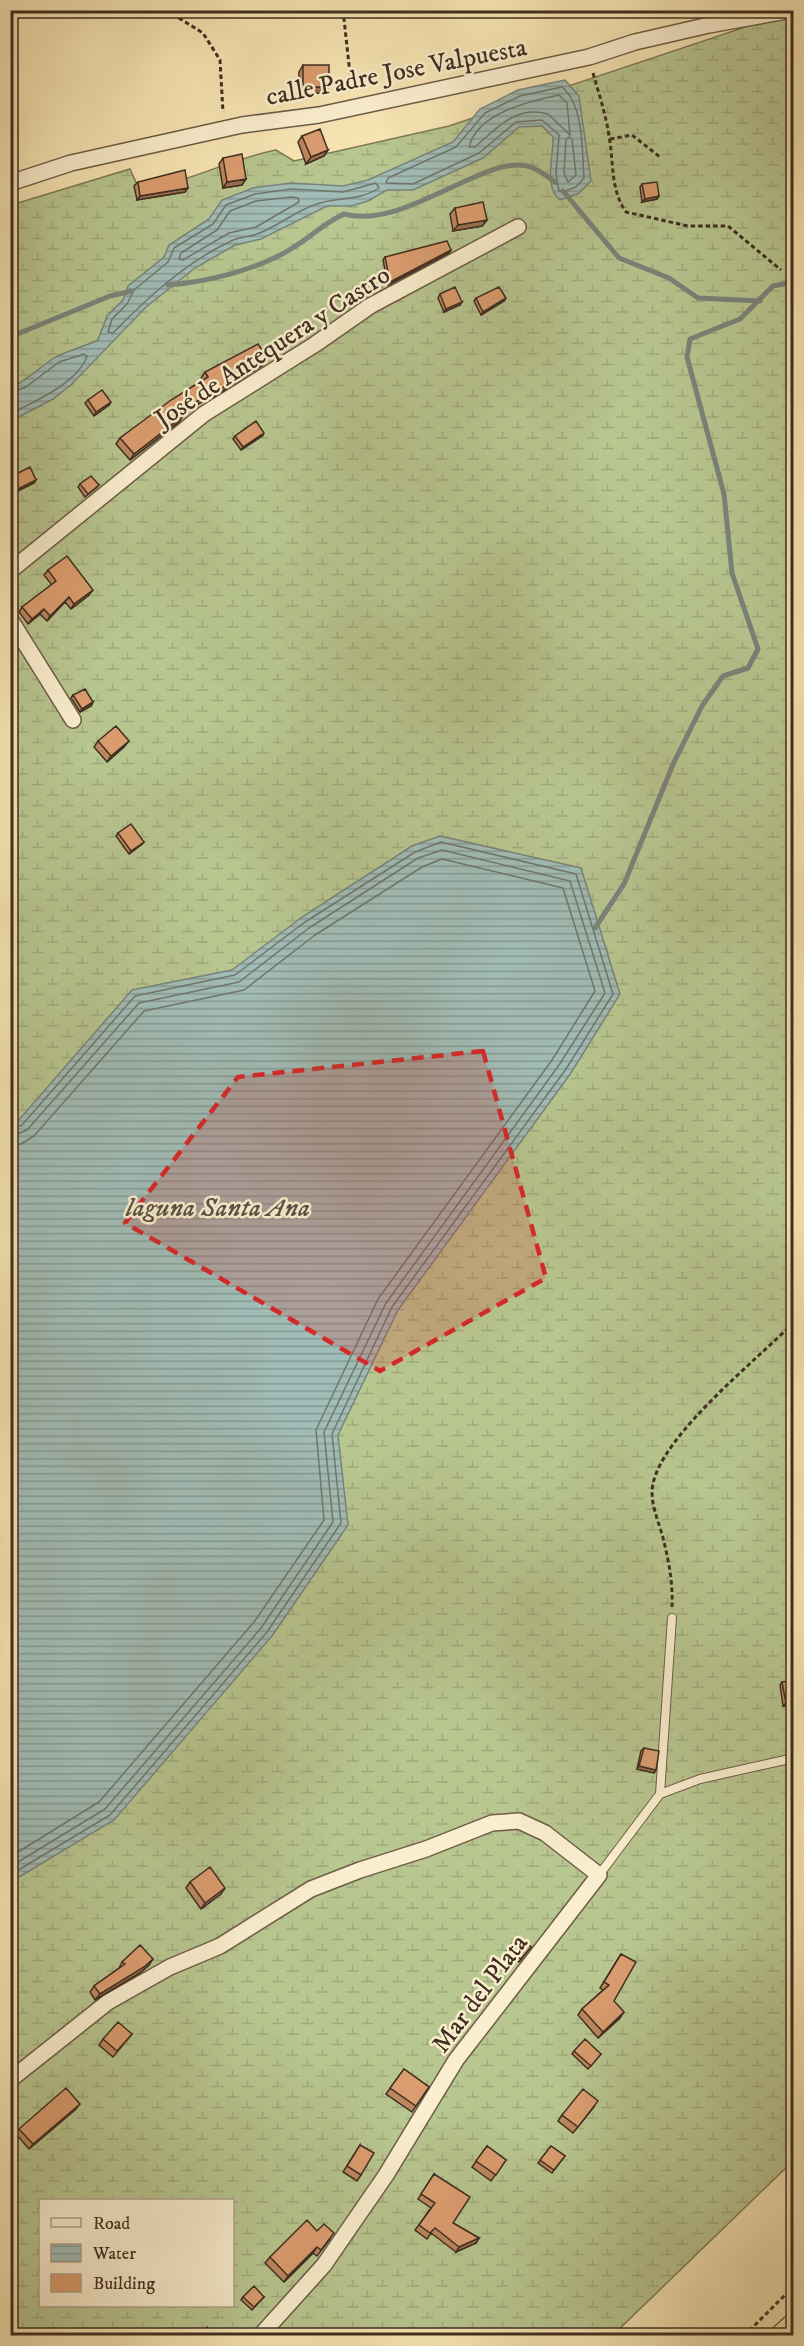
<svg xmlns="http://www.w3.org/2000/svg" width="804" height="2346" font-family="'IM FELL DW Pica',serif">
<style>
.wetland{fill:url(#wetland-marsh);stroke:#7c7a58;stroke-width:1.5;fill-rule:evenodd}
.water{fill:url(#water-rules);stroke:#7a847b;stroke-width:1.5}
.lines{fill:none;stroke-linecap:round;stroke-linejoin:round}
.shore{stroke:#70766c;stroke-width:1.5}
.stream{stroke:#7a847b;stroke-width:5}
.service-casing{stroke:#6d5c46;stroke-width:10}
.minor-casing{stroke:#6d5c46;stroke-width:18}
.trunk-casing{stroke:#3f2e21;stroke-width:28}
.path{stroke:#3f2e21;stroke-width:3;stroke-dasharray:4.5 3;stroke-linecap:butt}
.service{stroke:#faeece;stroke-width:8}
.minor{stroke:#faeece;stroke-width:15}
.trunk{stroke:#f7e5b3;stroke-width:26}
.wall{fill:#bc875f;stroke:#3f2e21;stroke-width:1.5}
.shaded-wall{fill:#996e4e;stroke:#3f2e21;stroke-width:1.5}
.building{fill:#db9d6f;stroke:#3f2e21;stroke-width:1.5}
.marked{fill:#d62828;fill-opacity:0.2;stroke:#d62828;stroke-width:4.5;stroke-dasharray:12 8;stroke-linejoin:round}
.labels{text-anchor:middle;stroke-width:5;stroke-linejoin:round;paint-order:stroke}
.street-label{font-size:26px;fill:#3f2e21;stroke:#faeece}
.water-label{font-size:27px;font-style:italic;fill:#585246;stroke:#faeece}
</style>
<defs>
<pattern id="wetland-marsh" width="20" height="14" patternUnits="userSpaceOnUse" patternTransform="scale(1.5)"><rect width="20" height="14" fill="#b8c690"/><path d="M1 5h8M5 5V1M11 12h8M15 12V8" fill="none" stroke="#9faa7c"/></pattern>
<pattern id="water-rules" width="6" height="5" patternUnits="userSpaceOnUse" patternTransform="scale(1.5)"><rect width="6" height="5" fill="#a1bdb7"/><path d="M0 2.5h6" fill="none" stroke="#859a94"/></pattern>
</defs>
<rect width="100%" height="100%" fill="#f7e5b3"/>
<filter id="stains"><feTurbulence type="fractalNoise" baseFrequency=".00333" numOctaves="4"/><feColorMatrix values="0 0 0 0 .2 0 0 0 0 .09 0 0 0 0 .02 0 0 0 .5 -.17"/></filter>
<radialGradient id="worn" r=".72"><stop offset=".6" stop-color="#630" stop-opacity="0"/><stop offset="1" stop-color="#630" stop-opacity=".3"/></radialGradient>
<path class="wetland" d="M 793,13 L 793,2161 L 613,2335 L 11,2336 L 11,205 L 130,169 L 139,189 C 187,184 229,159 276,150 L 294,161 L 449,126 L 784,14 ZM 40,2200 L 232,2200 L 232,2306 L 40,2306 Z"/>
<path class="water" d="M 565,80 L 579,96 L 591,181 L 579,193 L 560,200 C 543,186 554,156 553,137 L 542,126 L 519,127 L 483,158 L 413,190 L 387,190 L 368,201 L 351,206 L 327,206 L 261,239 L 235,245 L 195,268 L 146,307 L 71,385 L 53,399 L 11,421 L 11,388 C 27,380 39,368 54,358 C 63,352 86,346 98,340 L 107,316 L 123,300 L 128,286 L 164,257 L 169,245 L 209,219 L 222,200 L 253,188 L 291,183 L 343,186 L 368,180 L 453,142 L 480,109 L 518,90 Z
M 440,836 L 581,868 L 620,994 L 571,1073 L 398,1310 L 338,1435 L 348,1525 L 272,1636 L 114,1820 L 11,1882 L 11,1124 L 18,1121 L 132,990 L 232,970 L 302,917 L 412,846 Z"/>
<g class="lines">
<path class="shore" d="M 562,87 C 584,105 582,151 584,178 L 576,187 L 563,192 L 559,191 L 556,174 L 559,135 L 542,120 L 516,122 L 479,153 L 413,184 L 386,183 L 388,178 L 456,147 L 485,113 L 520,96 Z
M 559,95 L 567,103 L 570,135 L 548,114 C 516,105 497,128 475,147 L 469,147 C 477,113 530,101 559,95 Z
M 569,137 L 572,139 L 576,175 L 568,182 L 564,173 L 566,139 Z
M 376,183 L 379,188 C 358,202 336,196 314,205 C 294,212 277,227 257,234 C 249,237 239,237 231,241 C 185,263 148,297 113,333 L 108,332 L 112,319 L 127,304 L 134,290 L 168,262 L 174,248 L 213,224 L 226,205 L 255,194 L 291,189 L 343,192 Z
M 291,197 L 298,198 L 299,202 L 256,227 L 229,233 L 183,260 L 179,259 L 181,253 L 217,230 L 230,211 L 256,201 Z
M 10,393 L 26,387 L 59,362 L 84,354 L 87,356 C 79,382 34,402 10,414
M 10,1129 L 22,1125 L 135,996 L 235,975 L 305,922 L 415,852 L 441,842 L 576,874 L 613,994 L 566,1069 L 392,1307 L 332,1434 L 341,1523 L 267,1632 L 110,1815 L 10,1875
M 10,1137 L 27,1130 L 139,1003 L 239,982 L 309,928 L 418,858 L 442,850 L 570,881 L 605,993 L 559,1065 L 386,1303 L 324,1432 L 333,1522 L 261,1628 L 105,1809 L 10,1867
M 10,1146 L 21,1144 L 34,1136 L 144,1011 L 244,990 L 315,935 L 422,867 L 442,859 L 563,888 L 595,991 L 552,1060 L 378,1299 L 316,1430 L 324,1520 L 254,1622 L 99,1802 L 10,1857"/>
<path class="stream" d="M 563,191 L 619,258 L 669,278 L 698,298 L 760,301
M 168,285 C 208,282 260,269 294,247 C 312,236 324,223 344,214 C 405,231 488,151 531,167 C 539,170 548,177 555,182
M 10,337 L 110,296 L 132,291
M 595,928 L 624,884 L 674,762 L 702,706 L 723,676 L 748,668 L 758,649 L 732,573 L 724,494 L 687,357 L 690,339 L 740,319 L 773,286 L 794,282"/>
<g class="service-casing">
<path id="service" d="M 660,1794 L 672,1618
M 599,1875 L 660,1794 L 700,1779 L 794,1758"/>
</g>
<g class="minor-casing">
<path id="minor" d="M 10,183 L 71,163 L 242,125 L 319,115 L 589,57 L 635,42 L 709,25 L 792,10
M 10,571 L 204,414 L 314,345 L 370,306 L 518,227
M 10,619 L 73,720
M 10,2080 L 108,2002 L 170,1967 L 220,1946 L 311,1889 L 360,1870 L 426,1849 L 492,1823 L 519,1821 L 545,1833 L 599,1875 L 456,2060 L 386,2175 L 324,2265 L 260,2336"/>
</g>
<g class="trunk-casing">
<path id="trunk" d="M 784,2336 L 794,2327"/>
</g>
<path class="path" d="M 166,10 L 203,33 L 220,60 L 223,112
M 343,10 L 352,92
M 593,73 C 599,94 606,115 609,136 C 614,163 610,189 626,212 L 688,226 L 728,226 L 781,270
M 610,139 L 632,135 L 660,157
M 672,1607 C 673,1584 669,1561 663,1538 C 659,1522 649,1502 653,1484 C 663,1434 757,1360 794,1322
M 744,2336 L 794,2286"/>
<use href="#service" class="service"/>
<use href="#minor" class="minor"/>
<use href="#trunk" class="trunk"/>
</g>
<path class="wall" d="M 303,65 L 329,87 L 325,93 L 298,93 L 299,72 Z
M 302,136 L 328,150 L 324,156 L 306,164 L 298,142 Z
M 223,158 L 242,185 L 223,188 L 219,164 Z
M 138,182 L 185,192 L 137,200 L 134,186 Z
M 642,184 L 659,196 L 657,199 L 642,202 L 640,187 Z
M 455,208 L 487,220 L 482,226 L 453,231 L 450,214 Z
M 451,250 L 449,253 L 388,285 L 383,260 L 385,257 Z
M 440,294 L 460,305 L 444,312 L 438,298 Z
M 476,298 L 504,301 L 481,315 L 474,301 Z
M 263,365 L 212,398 L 211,396 L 182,414 L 179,422 L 130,460 L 116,444 L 120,438 L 202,380 L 201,378 L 205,372 Z
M 88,400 L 109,405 L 94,416 L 85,403 Z
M 235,436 L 262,436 L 241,450 L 233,439 Z
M 12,476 L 34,483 L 16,492 L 10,482 L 10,478 Z
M 80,484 L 99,485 L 96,488 L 85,497 L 78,487 Z
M 48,570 L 89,595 L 71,609 L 65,602 L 47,621 L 40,614 L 28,624 L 19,612 L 22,607 L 52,585 L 44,575 Z
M 73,695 L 93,702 L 91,706 L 80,712 L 71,698 Z
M 98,741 L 124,747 L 107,762 L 94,747 Z
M 118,833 L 144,842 L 141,845 L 129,854 L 116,836 Z
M 782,1682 L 794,1707 L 783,1706 L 780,1685 Z
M 644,1748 L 656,1770 L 654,1773 L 637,1769 L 641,1751 Z
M 190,1882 L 221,1894 L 201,1909 L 186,1888 Z
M 517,1937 L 531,1947 L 519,1962 L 505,1953 Z
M 621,1954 L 614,2001 L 620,2018 L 598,2038 L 578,2015 L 582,2009 L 603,1990 L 600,1988 Z
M 122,1962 L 149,1965 L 140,1973 L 95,2000 L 90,1992 L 94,1986 L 119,1968 Z
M 132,2034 L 113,2057 L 99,2045 L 103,2039 Z
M 574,2051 L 601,2054 L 588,2069 L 572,2054 Z
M 404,2069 L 429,2087 L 412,2112 L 386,2094 Z
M 594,2107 L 573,2133 L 558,2121 L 562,2115 Z
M 76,2109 L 29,2149 L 16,2134 L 19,2129 Z
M 360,2145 L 361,2175 L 357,2181 L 343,2172 Z
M 487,2146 L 506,2160 L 491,2181 L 472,2167 Z
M 551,2146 L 565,2156 L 552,2173 L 538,2163 Z
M 434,2174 L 453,2223 L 479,2238 L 476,2243 L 456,2252 L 431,2233 L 427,2239 L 415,2230 L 431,2208 L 418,2199 Z
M 317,2231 L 330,2239 L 317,2256 L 313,2253 L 284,2282 L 265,2263 L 270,2257 Z
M 243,2297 L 264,2297 L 252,2310 L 241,2300 Z"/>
<path class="shaded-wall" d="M 303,87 L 329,87 L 325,93 L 298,93 Z
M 328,150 L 324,156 L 306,164 L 311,157 Z
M 246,179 L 242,185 L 223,188 L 227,182 Z
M 188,188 L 185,192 L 137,200 L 140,196 Z
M 659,196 L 657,199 L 642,202 L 645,199 Z
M 487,220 L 482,226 L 453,231 L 458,225 Z
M 451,250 L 449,253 L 388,285 L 390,282 Z
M 506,298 L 504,301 L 481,315 L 483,312 Z
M 462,302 L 460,305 L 444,312 L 446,309 Z
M 268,359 L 263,365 L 212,398 L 216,392 Z
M 215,390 L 211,396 L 176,418 L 180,412 Z
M 111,402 L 109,405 L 94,416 L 96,412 Z
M 183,416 L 179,422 L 130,460 L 134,454 Z
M 264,433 L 262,436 L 241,450 L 243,447 Z
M 36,480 L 34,483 L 16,492 L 18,489 Z
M 93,590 L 89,595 L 71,609 L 74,604 Z
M 69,597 L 65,602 L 47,621 L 50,616 Z
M 44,609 L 40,614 L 28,624 L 32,619 Z
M 93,702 L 91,706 L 80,712 L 82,709 Z
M 129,741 L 124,747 L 107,762 L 111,756 Z
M 144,842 L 141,845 L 129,854 L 131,851 Z
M 786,1703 L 794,1704 L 794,1707 L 783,1706 Z
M 639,1766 L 656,1770 L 654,1773 L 637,1769 Z
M 225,1888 L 221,1894 L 201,1909 L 205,1903 Z
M 153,1959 L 149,1965 L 140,1973 L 95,2000 L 100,1994 Z
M 624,2012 L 620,2018 L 598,2038 L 603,2032 Z
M 80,2104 L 76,2109 L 29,2149 L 33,2144 Z
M 479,2238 L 476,2243 L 456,2252 L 459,2247 Z
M 317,2247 L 313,2253 L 284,2282 L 288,2276 Z"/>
<path class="building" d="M 303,65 L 329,65 L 329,87 L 303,87 Z
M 320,129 L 328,150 L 311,157 L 302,136 Z
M 242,154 L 246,179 L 227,182 L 223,158 Z
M 185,170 L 188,188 L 140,196 L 138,182 Z
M 657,182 L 659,196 L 645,199 L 642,184 Z
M 483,202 L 487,220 L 458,225 L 455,208 Z
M 447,241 L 451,250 L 390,282 L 385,257 Z
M 455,287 L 462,302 L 446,309 L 440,294 Z
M 499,287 L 506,298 L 483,312 L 476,298 Z
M 258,344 L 268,359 L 216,392 L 215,390 L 180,412 L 183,416 L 134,454 L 120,438 L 171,400 L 208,377 L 205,372 Z
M 102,390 L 111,402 L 96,412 L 88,400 Z
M 256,421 L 264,433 L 243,447 L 235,436 Z
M 30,467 L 36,480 L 18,489 L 12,476 Z
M 91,476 L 99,485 L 88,494 L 80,484 Z
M 67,556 L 93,590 L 74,604 L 69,597 L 50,616 L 44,609 L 32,619 L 22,607 L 56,581 L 48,570 Z
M 85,689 L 93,702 L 82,709 L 73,695 Z
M 116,726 L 129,741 L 111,756 L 98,741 Z
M 131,824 L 144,842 L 131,851 L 118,833 Z
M 794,1680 L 794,1704 L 786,1703 L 782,1682 Z
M 644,1748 L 659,1751 L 656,1770 L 639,1766 Z
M 210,1867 L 225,1888 L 205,1903 L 190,1882 Z
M 517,1937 L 531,1947 L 521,1959 L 508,1950 Z
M 140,1945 L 153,1959 L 144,1967 L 100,1994 L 94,1986 L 125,1964 L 122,1962 Z
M 621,1954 L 636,1962 L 614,2001 L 624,2012 L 603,2032 L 582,2009 L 609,1985 L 604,1982 Z
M 118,2022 L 132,2034 L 117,2051 L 103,2039 Z
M 585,2039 L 601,2054 L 591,2066 L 574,2051 Z
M 404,2069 L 429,2087 L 416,2106 L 390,2088 Z
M 66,2088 L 80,2104 L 33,2144 L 19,2129 Z
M 583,2089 L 598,2101 L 578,2127 L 562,2115 Z
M 360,2145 L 374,2153 L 361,2175 L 347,2166 Z
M 487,2146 L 506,2160 L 496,2175 L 476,2161 Z
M 551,2146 L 565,2156 L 554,2170 L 540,2160 Z
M 434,2174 L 470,2197 L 453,2223 L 479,2238 L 459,2247 L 435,2228 L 430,2233 L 419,2225 L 435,2203 L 421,2194 Z
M 307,2220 L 317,2231 L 324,2224 L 334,2233 L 321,2250 L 317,2247 L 288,2276 L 270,2257 Z
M 254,2286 L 264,2297 L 254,2307 L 243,2297 Z
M 207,2327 L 216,2336 L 198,2336 Z"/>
<path class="marked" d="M 483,1051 L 546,1278 L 380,1371 L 125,1223 L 238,1077 Z"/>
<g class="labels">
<g class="street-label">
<text transform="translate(396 71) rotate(-11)" y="9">calle Padre Jose Valpuesta</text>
<text transform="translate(272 346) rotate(-33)" y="9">José de Antequera y Castro</text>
<text transform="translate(479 1993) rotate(-53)" y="9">Mar del Plata</text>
</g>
<g class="water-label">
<text x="218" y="1216">laguna Santa Ana</text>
</g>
</g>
<rect width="804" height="2346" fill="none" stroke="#f7e5b3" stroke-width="36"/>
<rect x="12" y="12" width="780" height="2322" fill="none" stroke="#3f2e21" stroke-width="3"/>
<rect x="18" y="18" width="768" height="2310" fill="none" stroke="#3f2e21" stroke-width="1.5"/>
<rect x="39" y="2199" width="195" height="108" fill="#faeece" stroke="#afa189" stroke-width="1.5"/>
<rect x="51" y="2218" width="30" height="9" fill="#faeece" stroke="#afa189" stroke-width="1.5"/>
<text x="93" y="2229" font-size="18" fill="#3f2e21">Road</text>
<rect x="51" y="2244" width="30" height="18" fill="url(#water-rules)" stroke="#afa189" stroke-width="1.5"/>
<text x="93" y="2259" font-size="18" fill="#3f2e21">Water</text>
<rect x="51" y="2274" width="30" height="18" fill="#db9d6f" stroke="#afa189" stroke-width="1.5"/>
<text x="93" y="2289" font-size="18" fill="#3f2e21">Building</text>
<rect width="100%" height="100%" filter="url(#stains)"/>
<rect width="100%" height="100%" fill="url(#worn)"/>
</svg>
